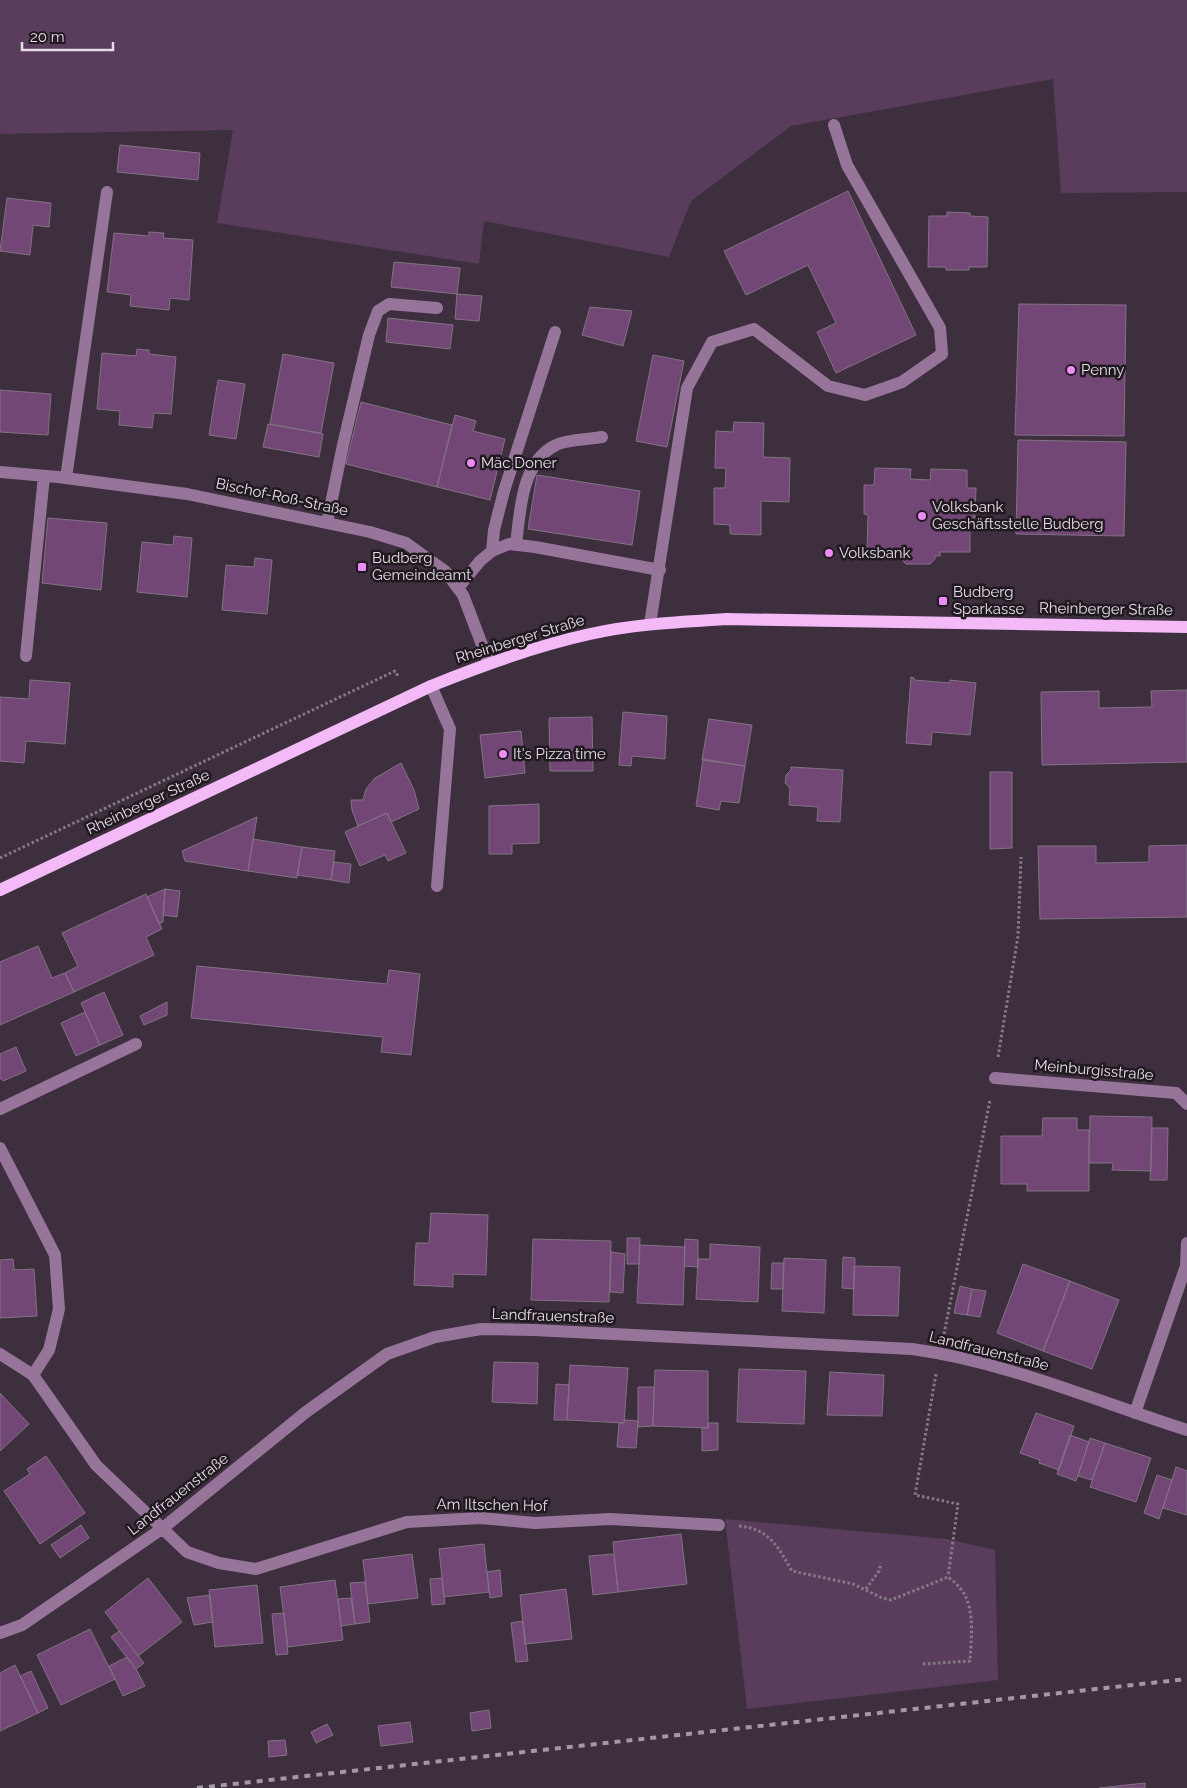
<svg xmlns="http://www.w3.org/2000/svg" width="1187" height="1788" font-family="Raleway,sans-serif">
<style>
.green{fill:#5a3d5c}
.building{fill:#724776;stroke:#837284}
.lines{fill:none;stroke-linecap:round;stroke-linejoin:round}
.path{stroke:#867a87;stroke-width:3;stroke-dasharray:2.5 2.5;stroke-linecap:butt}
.minor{stroke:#97759a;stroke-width:12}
.major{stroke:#f3baf7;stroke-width:12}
.rail{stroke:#a398a4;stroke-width:4;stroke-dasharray:6 6;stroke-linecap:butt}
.poi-dot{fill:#ef8bf7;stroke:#201920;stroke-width:2}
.labels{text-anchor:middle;stroke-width:5;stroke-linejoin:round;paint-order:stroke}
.poi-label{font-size:15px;fill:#e5dce6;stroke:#201920;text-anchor:start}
.street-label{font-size:15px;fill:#e5dce6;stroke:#201920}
</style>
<rect width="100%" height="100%" fill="#3d2f3e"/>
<path class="green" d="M 0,0 L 1187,0 L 1187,192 L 1061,193 L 1053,79 L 791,126 L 691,201 L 669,257 L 484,221 L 479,264 L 217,223 L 233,130 L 0,134 Z
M 725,1519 L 947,1539 L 995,1550 L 998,1680 L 747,1709 Z"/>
<path class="building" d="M 120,145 L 200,153 L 198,180 L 117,172 Z
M 848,191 L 916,335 L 836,373 L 817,332 L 836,323 L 808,265 L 746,295 L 724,251 Z
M 7,198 L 51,203 L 49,227 L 33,225 L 30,255 L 0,251 Z
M 947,212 L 970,213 L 970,216 L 988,217 L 987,267 L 969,267 L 969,270 L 946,270 L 946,267 L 928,267 L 929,216 L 947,216 Z
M 149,232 L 164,233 L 163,238 L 193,240 L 189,300 L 170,298 L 169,310 L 130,306 L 131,295 L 107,292 L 114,233 L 149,236 Z
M 394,262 L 460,268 L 457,294 L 391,287 Z
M 457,294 L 482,296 L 479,321 L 455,319 Z
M 1019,304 L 1126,305 L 1124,436 L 1015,435 Z
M 590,307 L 632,311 L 623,346 L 582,335 Z
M 388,318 L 453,325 L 450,349 L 386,342 Z
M 137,349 L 149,350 L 149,354 L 176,357 L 171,414 L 154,413 L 152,428 L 119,425 L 120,411 L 97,409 L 102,353 L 136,356 Z
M 283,354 L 334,363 L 321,433 L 270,424 Z
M 653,355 L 684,361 L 667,447 L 636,441 Z
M 218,380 L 245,384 L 236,439 L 209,435 Z
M 0,390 L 51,394 L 48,435 L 0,432 Z
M 361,402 L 452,425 L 437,487 L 346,464 Z
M 455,415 L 476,421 L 473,431 L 505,439 L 490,500 L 437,487 Z
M 734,422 L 764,423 L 763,457 L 790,458 L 789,502 L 761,501 L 761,535 L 730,534 L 730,525 L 714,524 L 714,488 L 725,488 L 726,468 L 715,468 L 716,431 L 733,432 Z
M 268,424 L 323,434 L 319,457 L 263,447 Z
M 1018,440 L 1126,442 L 1124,536 L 1016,534 Z
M 875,468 L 911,469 L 910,479 L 930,480 L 931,469 L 967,470 L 967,488 L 976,488 L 975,518 L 970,518 L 970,552 L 940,552 L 940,556 L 935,556 L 935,559 L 930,564 L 906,564 L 901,559 L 902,555 L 896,555 L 896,551 L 867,549 L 868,515 L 864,514 L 864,485 L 874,485 Z
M 537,475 L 640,491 L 632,545 L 528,529 Z
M 48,518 L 107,523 L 101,590 L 42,583 Z
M 174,536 L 192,538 L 187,597 L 137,592 L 142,542 L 173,545 Z
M 255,558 L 272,560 L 267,614 L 222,610 L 226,565 L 254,567 Z
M 911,677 L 914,678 L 914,680 L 950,683 L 950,680 L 976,683 L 970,735 L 932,732 L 931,745 L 906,743 Z
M 30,680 L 70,683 L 65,744 L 26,741 L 24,763 L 0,761 L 0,697 L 29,699 Z
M 1187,690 L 1187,762 L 1042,765 L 1041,692 L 1099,691 L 1099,708 L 1152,707 L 1151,691 Z
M 623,712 L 667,716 L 665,759 L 632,756 L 631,766 L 619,765 Z
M 592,717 L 593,771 L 550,771 L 549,718 Z
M 709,719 L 752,725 L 745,766 L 702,760 Z
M 521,731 L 525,773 L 485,778 L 480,735 Z
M 703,759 L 745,766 L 739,803 L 721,801 L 719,810 L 696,806 Z
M 401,763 L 414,790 L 419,809 L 391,822 L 387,813 L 358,826 L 352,810 L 351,800 L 363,800 L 366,789 L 375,778 Z
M 791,767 L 843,770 L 840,822 L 817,821 L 818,807 L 789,805 L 790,788 L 785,783 L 786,775 L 791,770 Z
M 990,772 L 1012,772 L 1012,848 L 990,849 Z
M 539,804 L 539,843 L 512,844 L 512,854 L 489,854 L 489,806 Z
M 387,813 L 406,853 L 388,861 L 385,855 L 360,866 L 345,832 Z
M 257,817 L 248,871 L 185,861 L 182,851 Z
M 253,839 L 302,847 L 297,878 L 248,871 Z
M 1187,845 L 1187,917 L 1040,919 L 1038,846 L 1096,846 L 1096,863 L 1149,862 L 1149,846 Z
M 302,847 L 335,851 L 331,880 L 297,875 Z
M 334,862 L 351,864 L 349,883 L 331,880 Z
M 165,889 L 163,922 L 159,924 L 147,897 Z
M 165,889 L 180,891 L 177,917 L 163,915 Z
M 146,894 L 162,929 L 146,937 L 154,955 L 74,992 L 65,973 L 78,966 L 62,933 Z
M 38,946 L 52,978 L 65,973 L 74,992 L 0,1025 L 0,962 Z
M 197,966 L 387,984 L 389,970 L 420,974 L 411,1055 L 381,1052 L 383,1037 L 191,1018 Z
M 104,992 L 123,1035 L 100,1045 L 81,1003 Z
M 167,1002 L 167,1015 L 144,1025 L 140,1016 Z
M 85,1012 L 100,1045 L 76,1056 L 61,1023 Z
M 16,1047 L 26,1071 L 3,1081 L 0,1078 L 0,1054 Z
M 1090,1116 L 1152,1117 L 1151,1171 L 1112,1170 L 1113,1163 L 1089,1163 Z
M 1043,1118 L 1077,1118 L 1077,1130 L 1089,1130 L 1089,1191 L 1027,1191 L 1027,1184 L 1001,1184 L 1001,1136 L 1042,1136 Z
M 1152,1128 L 1168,1128 L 1167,1180 L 1150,1180 Z
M 431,1213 L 488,1215 L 486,1275 L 453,1274 L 453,1287 L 414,1285 L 416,1243 L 429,1243 Z
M 627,1238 L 640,1238 L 639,1264 L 627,1264 Z
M 533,1239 L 611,1241 L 609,1302 L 531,1300 Z
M 685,1239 L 698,1240 L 698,1267 L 684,1266 Z
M 710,1244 L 760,1247 L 758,1302 L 696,1299 L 698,1259 L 710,1259 Z
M 640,1245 L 685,1247 L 683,1305 L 637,1303 Z
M 611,1252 L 625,1254 L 623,1293 L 610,1292 Z
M 843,1257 L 855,1258 L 854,1289 L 842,1288 Z
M 784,1258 L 826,1260 L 824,1313 L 782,1311 Z
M 13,1259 L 14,1270 L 34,1269 L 37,1316 L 0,1318 L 0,1260 Z
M 772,1263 L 784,1263 L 783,1289 L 771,1289 Z
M 1023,1264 L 1070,1281 L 1043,1351 L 997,1333 Z
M 854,1266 L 900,1267 L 898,1316 L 853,1315 Z
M 1070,1281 L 1119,1300 L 1092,1369 L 1043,1351 Z
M 960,1286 L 972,1289 L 967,1315 L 954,1313 Z
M 972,1289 L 986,1291 L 980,1317 L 967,1315 Z
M 494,1362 L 538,1363 L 537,1404 L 492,1402 Z
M 570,1365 L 628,1368 L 624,1423 L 567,1420 Z
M 739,1369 L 806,1371 L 804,1424 L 737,1422 Z
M 655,1370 L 708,1371 L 708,1428 L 653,1426 Z
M 830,1372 L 884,1375 L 882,1416 L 827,1415 Z
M 556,1384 L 569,1385 L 567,1420 L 554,1420 Z
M 638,1387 L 654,1387 L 653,1426 L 638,1427 Z
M 0,1393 L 29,1424 L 0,1451 Z
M 1036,1413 L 1074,1426 L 1059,1470 L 1039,1463 L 1040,1460 L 1020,1453 Z
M 625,1420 L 638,1421 L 636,1448 L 617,1447 L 619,1423 L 624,1423 Z
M 708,1423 L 718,1423 L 718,1450 L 702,1451 L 702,1427 L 708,1428 Z
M 1070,1435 L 1089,1442 L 1076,1481 L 1057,1474 Z
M 1090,1438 L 1105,1443 L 1092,1480 L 1078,1476 Z
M 1105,1443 L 1151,1458 L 1136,1502 L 1090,1487 Z
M 46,1456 L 85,1513 L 40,1544 L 4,1491 L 30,1474 L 27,1469 Z
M 1176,1467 L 1187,1471 L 1187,1515 L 1163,1508 Z
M 1157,1475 L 1172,1480 L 1159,1519 L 1144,1513 Z
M 81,1525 L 89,1538 L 60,1558 L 51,1545 Z
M 681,1534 L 687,1584 L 618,1592 L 613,1542 Z
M 484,1544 L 489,1592 L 444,1597 L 439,1549 Z
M 412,1554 L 418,1598 L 368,1604 L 363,1560 Z
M 614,1554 L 618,1592 L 593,1595 L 589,1556 Z
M 500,1570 L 502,1596 L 490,1598 L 487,1572 Z
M 148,1578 L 182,1622 L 138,1656 L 105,1612 Z
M 442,1578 L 445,1604 L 432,1605 L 430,1579 Z
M 335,1580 L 343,1640 L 288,1647 L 280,1587 Z
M 365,1582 L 370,1622 L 355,1624 L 350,1583 Z
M 257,1585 L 263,1643 L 215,1647 L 209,1590 Z
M 566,1589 L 572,1639 L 525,1644 L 520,1595 Z
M 210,1595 L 213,1622 L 194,1625 L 187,1598 Z
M 351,1598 L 355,1624 L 341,1626 L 338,1599 Z
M 284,1613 L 288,1654 L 276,1655 L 272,1614 Z
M 523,1621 L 528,1661 L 516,1662 L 511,1623 Z
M 90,1629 L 115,1679 L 61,1705 L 37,1655 Z
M 119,1631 L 144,1663 L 136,1669 L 111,1637 Z
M 127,1657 L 136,1669 L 145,1686 L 123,1696 L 109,1666 Z
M 15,1665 L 38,1713 L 0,1731 L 0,1673 Z
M 31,1671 L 48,1708 L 38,1713 L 20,1676 Z
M 489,1710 L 491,1728 L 472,1731 L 470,1713 Z
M 410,1722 L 413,1742 L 381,1746 L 378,1726 Z
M 327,1724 L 333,1735 L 316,1743 L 311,1732 Z
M 285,1740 L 287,1755 L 269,1757 L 268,1741 Z
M 1145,1783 L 1145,1788 L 1099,1788 Z"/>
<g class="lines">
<path class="path" d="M 0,858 L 395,671 L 399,678
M 998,1057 L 1018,936 L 1021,857
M 944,1334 L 990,1100
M 936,1374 L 915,1495 L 958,1504 L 948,1577
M 739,1526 C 770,1529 778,1547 792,1571 L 853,1584 L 882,1598 L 891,1600 L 948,1577
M 866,1589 L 879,1571 L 881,1563
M 923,1664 L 970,1661 C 971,1638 976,1607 960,1588 C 957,1584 952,1580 948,1577"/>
<path class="minor" d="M 0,472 L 58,477 L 187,494 L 370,532 L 406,543 L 445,571 L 463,595 L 489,663
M 66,478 L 107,192
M 327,523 L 343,445 L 369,335 L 378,311 L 389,304 L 437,308
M 516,545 C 520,512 521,462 556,445 C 564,440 591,439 602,437
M 492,551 L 494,530 L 504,491 L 555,332
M 458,588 L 480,561 L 492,551 L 509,544 L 535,547 L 660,570
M 650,624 L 687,388 L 712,342 L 754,329 L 828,386 L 865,395 L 902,382 L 942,354 L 940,328 L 847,165 L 834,125
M 26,656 L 44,476
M 431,686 L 450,729 L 437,886
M 995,1078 L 1176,1093 L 1187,1104
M 0,1109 L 136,1044
M 0,1148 L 55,1255 L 59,1309 L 49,1350 L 33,1375
M 0,1354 L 33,1375 L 96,1465 L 187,1552 L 219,1563 L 256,1569 L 407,1522 L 481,1518 L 535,1523 L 610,1519 L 719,1525
M 1135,1413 L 1186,1266 L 1187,1243
M 0,1633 L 22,1625 L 163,1528 L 306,1412 L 387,1354 L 435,1337 L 481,1329 L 534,1330 L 912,1349 C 1007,1362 1096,1401 1187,1430"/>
<path class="major" d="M 0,890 L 431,686 C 483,665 535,646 590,634 C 634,624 680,622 726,619 L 1187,627"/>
<path class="rail" d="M 197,1788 L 1187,1679"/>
</g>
<g class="poi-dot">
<circle cx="1071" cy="370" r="5"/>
<circle cx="471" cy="463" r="5"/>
<circle cx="922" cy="516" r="5"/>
<circle cx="829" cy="553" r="5"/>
<rect x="357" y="562" width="10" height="10" rx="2.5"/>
<rect x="938" y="596" width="10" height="10" rx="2.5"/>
<circle cx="503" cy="754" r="5"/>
</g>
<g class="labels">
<g class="poi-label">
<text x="1081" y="375">Penny</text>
<text x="481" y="468">Mäc Doner</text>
<text x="932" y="512">Volksbank<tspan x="932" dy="17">Geschäftsstelle Budberg</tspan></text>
<text x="839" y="558">Volksbank</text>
<text x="372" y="563">Budberg<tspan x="372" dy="17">Gemeindeamt</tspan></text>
<text x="953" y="597">Budberg<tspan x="953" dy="17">Sparkasse</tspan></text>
<text x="513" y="759">It's Pizza time</text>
</g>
<g class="street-label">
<text transform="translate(282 497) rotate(12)" y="5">Bischof-Roß-Straße</text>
<text transform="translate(1106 609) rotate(1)" y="5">Rheinberger Straße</text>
<text transform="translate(520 639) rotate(-17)" y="5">Rheinberger Straße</text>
<text transform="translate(148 802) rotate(-25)" y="5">Rheinberger Straße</text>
<text transform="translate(1094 1070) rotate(5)" y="5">Meinburgisstraße</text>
<text transform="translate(553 1316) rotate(2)" y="5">Landfrauenstraße</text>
<text transform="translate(989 1351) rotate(14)" y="5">Landfrauenstraße</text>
<text transform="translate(178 1494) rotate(-38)" y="5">Landfrauenstraße</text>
<text transform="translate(492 1505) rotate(1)" y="5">Am Iltschen Hof</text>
</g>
</g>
<path d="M22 42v8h91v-8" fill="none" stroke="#e5dce6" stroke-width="2.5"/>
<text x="30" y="42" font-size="15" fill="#e5dce6" stroke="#201920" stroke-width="4" paint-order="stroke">20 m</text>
</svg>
